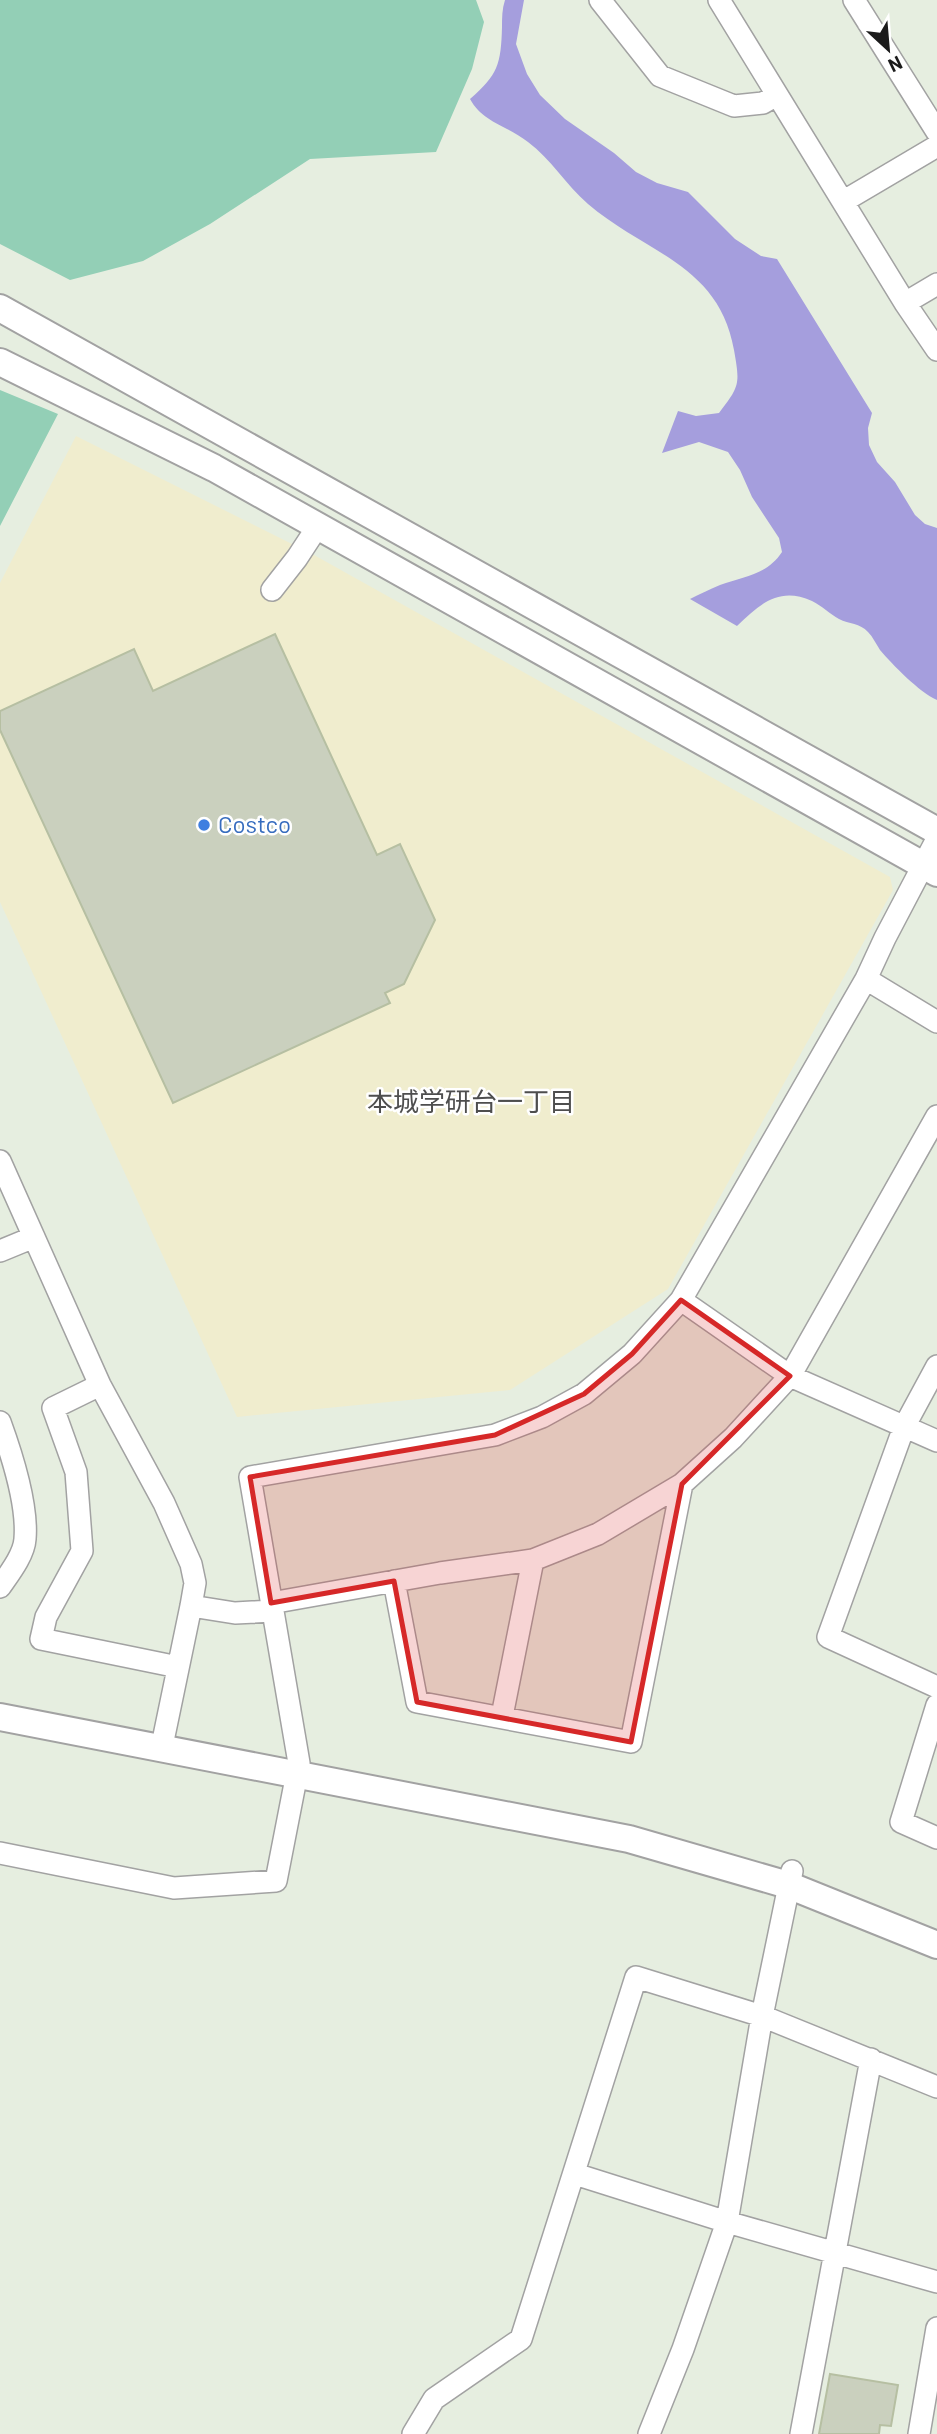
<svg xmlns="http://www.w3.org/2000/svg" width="937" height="2434" font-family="Barlow,'Noto Sans JP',sans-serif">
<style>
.commercial{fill:#f0edce}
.forest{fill:#93cfb6}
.water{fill:#a59edd}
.building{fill:#cad0be;stroke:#b6bfa2;stroke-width:2}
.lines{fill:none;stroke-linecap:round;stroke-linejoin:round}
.minor-casing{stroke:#a2a2a2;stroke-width:24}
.tertiary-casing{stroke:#a2a2a2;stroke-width:30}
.minor{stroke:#fff;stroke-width:21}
.tertiary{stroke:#fff;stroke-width:26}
.marked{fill:#d62828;fill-opacity:0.2;stroke:#d62828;stroke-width:5;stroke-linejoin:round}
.shop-dot{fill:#3f7fe0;stroke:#fff;stroke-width:2.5}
.labels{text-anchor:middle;stroke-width:5;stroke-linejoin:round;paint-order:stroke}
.shop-label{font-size:24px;fill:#366cbe;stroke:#fff;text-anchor:start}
.neighbourhood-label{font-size:26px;fill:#4e4e4e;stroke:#fff}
</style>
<rect width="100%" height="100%" fill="#e6eee0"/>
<path class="commercial" d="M 76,436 L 314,555 L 890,877 L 893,890 L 668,1289 L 510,1390 L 237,1417 L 0,902 L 0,583 Z"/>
<path class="forest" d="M 0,0 L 476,0 L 484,22 L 472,69 L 436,152 L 310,159 L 210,224 L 143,261 L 70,280 L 0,244 Z
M 0,390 L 58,414 L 0,526 Z"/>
<path class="water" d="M 505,0 L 524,0 L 516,44 L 527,74 L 540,95 L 565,119 L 614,153 L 636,172 L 657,183 L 688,192 L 735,239 L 761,256 L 777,259 L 872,413 L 868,428 L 869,445 L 877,462 L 895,482 L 915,515 L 925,524 L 937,528 L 937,700 C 919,692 893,665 880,650 C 876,644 873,637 868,632 C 860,623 849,624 839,619 C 830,614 822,606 812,601 C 779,586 760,604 737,626 L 690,599 C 700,594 710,589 720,585 C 744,576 767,575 782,552 L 779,538 L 752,497 L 740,470 L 728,452 L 699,442 L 662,453 L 678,411 L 696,416 L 719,413 C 740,386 740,384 734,350 C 719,264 645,253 588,204 C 566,185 551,159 528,142 C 507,125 483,123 470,99 C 498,75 501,64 502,27 C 502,18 502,9 505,0 Z"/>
<path class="building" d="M 275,634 L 377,855 L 400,844 L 435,920 L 404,984 L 385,993 L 390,1003 L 173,1103 L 0,730 L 0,711 L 134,649 L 153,691 Z
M 830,2374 L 898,2385 L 891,2426 L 880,2425 L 879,2434 L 819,2434 Z"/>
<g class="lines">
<g class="minor-casing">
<path id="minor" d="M 600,0 L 660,76 L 734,106 L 763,103 L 777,95
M 719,0 L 905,303 L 937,350
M 854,0 L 937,132
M 844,201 L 937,146
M 905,303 L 937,284
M 272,590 L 297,558 L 318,526
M 866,979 L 937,1022
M 0,1161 L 100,1385 L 164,1503 L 191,1564 L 195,1583 L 191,1606 L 164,1736
M 0,1251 L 34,1237
M 681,1300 L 790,1376 L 937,1441
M 937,1366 L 904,1427 L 828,1637 L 937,1687
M 100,1385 L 53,1408 L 76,1472 L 82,1551 L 46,1617 L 41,1639 L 178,1667
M 0,1422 C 12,1455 28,1504 25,1539 C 24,1555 9,1574 0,1587
M 394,1581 L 417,1702 L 631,1742 L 682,1484
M 271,1603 L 440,1573 L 533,1560 L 598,1534 L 682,1484 L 733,1438 L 790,1376 L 937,1116
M 191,1606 L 235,1613 L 272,1611
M 937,1705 L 901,1822 L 937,1838
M 502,1716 L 533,1560
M 0,1853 L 174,1888 L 276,1881 L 299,1763 L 250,1477 L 495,1435 L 542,1417 L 584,1394 L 632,1354 L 681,1300 L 866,979 L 885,938 L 937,839
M 575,2174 L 727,2222 L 937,2282
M 413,2434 L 434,2399 L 521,2339 L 636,1977 L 762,2016 L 937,2087
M 649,2434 L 683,2349 L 727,2222 L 762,2016 L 792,1871
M 801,2434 L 871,2059
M 919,2434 L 937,2328"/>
</g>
<g class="tertiary-casing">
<path id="tertiary" d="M 0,308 L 937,831
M 0,362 L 214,468 L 937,873
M 0,1717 L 629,1839 L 788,1885 L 937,1945"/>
</g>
<use href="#minor" class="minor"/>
<use href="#tertiary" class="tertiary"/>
</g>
<path class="marked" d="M 681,1300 L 790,1376 L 682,1484 L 631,1742 L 417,1702 L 394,1581 L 271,1603 L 250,1477 L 495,1435 L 584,1394 L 632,1354 Z"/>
<circle class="shop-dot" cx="204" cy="825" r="7"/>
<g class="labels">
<g class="shop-label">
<text x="218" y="833">Costco</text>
</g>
<g class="neighbourhood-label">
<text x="471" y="1111">本城学研台一丁目</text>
</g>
</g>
<g transform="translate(888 49) rotate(154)" stroke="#ffffff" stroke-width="5" paint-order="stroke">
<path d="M0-5L12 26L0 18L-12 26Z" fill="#1b1b1b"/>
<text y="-10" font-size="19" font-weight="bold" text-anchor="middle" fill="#1b1b1b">N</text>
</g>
</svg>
